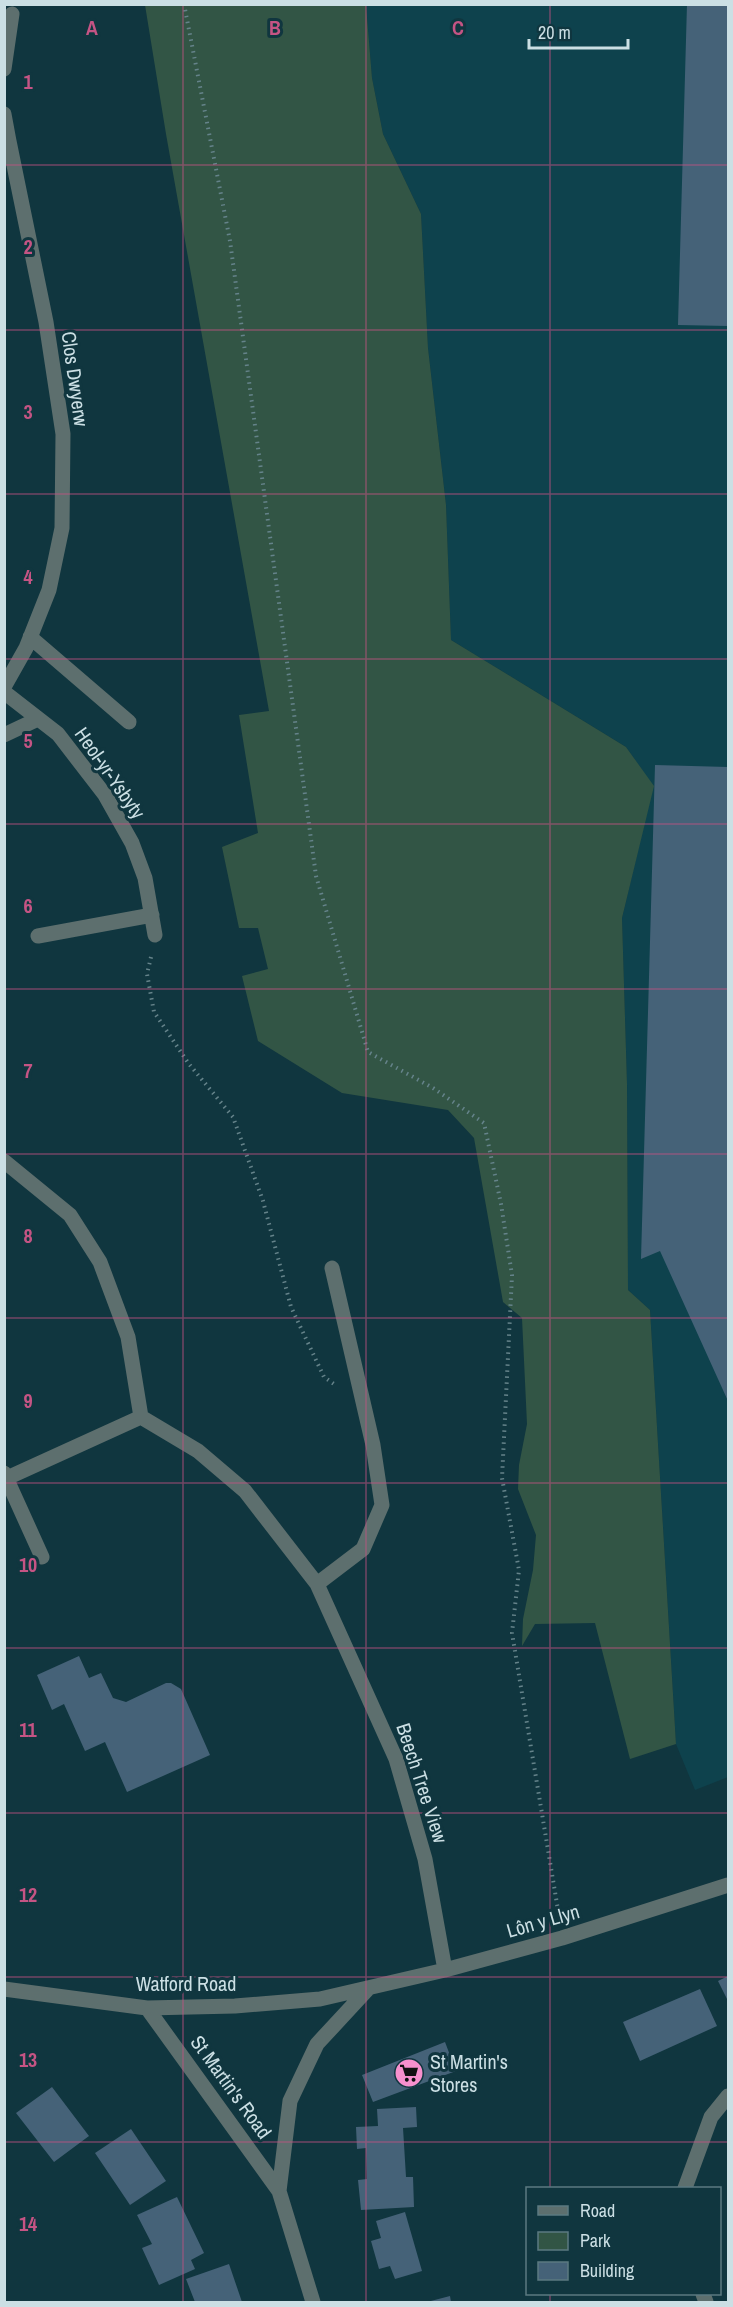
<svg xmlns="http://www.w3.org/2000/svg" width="733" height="2307" font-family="'Archivo Narrow',sans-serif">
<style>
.built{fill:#0e424d}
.green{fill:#325545}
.building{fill:#456278}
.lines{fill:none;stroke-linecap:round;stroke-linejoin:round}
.path{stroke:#65838a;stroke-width:4;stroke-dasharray:1.5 4.5;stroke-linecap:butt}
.minor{stroke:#5d6f6e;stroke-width:15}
.grid{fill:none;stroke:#c55484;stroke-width:1.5;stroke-opacity:0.55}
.labels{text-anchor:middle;stroke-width:6;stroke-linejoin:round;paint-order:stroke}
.street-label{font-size:20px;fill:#cbdfe4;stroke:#10363f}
.poi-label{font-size:20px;fill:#cbdfe4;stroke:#10363f;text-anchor:start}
.grid-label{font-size:20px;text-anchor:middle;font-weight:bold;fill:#c55484;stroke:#10363f;stroke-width:6;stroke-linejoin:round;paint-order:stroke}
</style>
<rect width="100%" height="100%" fill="#10363f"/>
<path class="built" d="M 366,5 L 728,5 L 728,1777 L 695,1790 L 676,1744 L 650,1310 L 628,1290 L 627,1084 L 622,918 L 653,786 L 626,747 L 451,640 L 446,505 L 428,348 L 421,214 L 383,134 L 372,78 Z"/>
<path class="green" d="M 145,5 L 366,5 L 372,78 L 383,134 L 421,214 L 428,348 L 446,505 L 451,640 L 626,747 L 654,786 L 622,918 L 627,1084 L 628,1290 L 650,1310 L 676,1744 L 630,1759 L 595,1623 L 535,1624 L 522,1646 L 523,1619 L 533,1570 L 536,1535 L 518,1489 L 519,1465 L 527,1424 L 522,1318 L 503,1302 L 474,1138 L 448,1110 L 342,1093 L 258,1041 L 242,976 L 268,969 L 258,928 L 239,928 L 222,847 L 258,833 L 239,715 L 269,711 L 166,134 Z"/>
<path class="building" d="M 687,4 L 728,4 L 728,326 L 678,325 Z
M 655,765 L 728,767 L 728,1401 L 660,1251 L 641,1259 Z
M 79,1656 L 89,1678 L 101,1673 L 113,1698 L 126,1702 L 166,1683 L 171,1683 L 181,1689 L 210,1755 L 127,1792 L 105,1742 L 85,1751 L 64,1704 L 52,1710 L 37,1675 Z
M 728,1976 L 728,2001 L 718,1981 Z
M 700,1989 L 717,2026 L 640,2061 L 623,2022 Z
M 445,2042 L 456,2071 L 373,2102 L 362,2075 Z
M 52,2087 L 89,2136 L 54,2162 L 16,2113 Z
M 416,2107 L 417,2127 L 403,2128 L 406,2177 L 413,2177 L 414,2207 L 361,2210 L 358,2180 L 367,2179 L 366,2148 L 357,2149 L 356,2127 L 378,2126 L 377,2109 Z
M 131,2129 L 166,2181 L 130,2205 L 95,2153 Z
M 177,2197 L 204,2253 L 191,2260 L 195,2269 L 159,2285 L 142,2248 L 152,2244 L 137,2215 Z
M 405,2212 L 422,2271 L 395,2279 L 390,2266 L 379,2269 L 371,2241 L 381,2238 L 376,2221 Z
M 229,2264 L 242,2302 L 195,2302 L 186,2279 Z
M 450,2296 L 451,2302 L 427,2302 Z"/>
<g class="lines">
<path class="path" d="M 184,4 L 230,241 L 316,876 L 368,1052 L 433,1088 L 484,1123 L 501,1204 L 512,1275 L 502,1478 L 519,1570 L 512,1633 L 559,1916
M 151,957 L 147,974 L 154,1012 L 189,1064 L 233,1117 L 263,1201 L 291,1307 L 324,1377 L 334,1384"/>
<path class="minor" d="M 4,69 L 12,14
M 4,114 L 9,141
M 4,142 L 9,141 L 46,322 L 63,434 L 62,528 L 49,590 L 26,648 L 4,687
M 30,637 L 129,722
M 4,692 L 58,734 L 105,795 L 132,843 L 145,878 L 155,935
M 4,735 L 38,719
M 38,936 L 152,915
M 4,1161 L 70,1215 L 100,1262 L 128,1337 L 141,1417
M 141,1417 L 198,1451 L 245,1491 L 317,1584 L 396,1759 L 425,1859 L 445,1970
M 4,1473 L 42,1557
M 7,1478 L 141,1417
M 317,1584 L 363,1549 L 382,1505 L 373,1445 L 332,1268
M 4,1989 L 147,2008 L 235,2006 L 320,1999 L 445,1970 L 562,1938 L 728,1885
M 147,2008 L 279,2191 L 313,2302
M 685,2188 L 711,2117 L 728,2096
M 279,2191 L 290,2101 L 317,2044 L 367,1990
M 703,2294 L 706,2302"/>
</g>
<path class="grid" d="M 183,4 L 183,2302M 366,4 L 366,2302M 550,4 L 550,2188M 4,165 L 728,165M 4,330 L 728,330M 4,494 L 728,494M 4,659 L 728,659M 4,824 L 728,824M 4,989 L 728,989M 4,1154 L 728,1154M 4,1318 L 728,1318M 4,1483 L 728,1483M 4,1648 L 728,1648M 4,1813 L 728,1813M 4,1977 L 728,1977M 4,2142 L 728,2142M 550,2294 L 550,2302"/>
<defs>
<g id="supermarket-disc" transform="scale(1.5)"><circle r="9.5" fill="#f790cd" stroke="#10363f"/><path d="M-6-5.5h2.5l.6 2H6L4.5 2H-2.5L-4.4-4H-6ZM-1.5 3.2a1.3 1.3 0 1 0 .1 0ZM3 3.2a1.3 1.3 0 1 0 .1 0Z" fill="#111"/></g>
</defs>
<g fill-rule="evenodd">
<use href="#supermarket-disc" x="409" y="2073"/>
</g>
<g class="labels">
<g class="street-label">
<text transform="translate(75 379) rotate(82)" y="7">Clos Dwyerw</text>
<text transform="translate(110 773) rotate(55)" y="7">Heol-yr-Ysbyty</text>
<text transform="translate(422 1783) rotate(72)" y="7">Beech Tree View</text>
<text transform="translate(543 1921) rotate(-16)" y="7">Lôn y Llyn</text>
<text x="186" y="1991">Watford Road</text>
<text transform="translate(231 2087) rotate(54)" y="7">St Martin's Road</text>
</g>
<g class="poi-label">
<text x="430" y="2069">St Martin's<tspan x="430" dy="23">Stores</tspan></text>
</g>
</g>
<g class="grid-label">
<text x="92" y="35">A</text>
<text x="275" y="35">B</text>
<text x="458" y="35">C</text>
<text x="28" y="89">1</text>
<text x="28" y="254">2</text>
<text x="28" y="419">3</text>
<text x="28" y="584">4</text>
<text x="28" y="748">5</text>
<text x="28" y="913">6</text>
<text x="28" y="1078">7</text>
<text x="28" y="1243">8</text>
<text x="28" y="1408">9</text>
<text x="28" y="1572">10</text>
<text x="28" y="1737">11</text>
<text x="28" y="1902">12</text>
<text x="28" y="2067">13</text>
<text x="28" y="2231">14</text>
</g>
<rect width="733" height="2307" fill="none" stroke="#cbdfe4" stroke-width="12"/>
<rect x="526" y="2187" width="195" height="108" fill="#10363f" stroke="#5b7a81" stroke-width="1.5"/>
<rect x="538" y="2206" width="30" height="9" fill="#5d6f6e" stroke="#5b7a81" stroke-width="1.5"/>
<text x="580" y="2217" font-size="18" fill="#cbdfe4">Road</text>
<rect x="538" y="2232" width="30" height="18" fill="#325545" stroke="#5b7a81" stroke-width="1.5"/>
<text x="580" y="2247" font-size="18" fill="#cbdfe4">Park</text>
<rect x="538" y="2262" width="30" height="18" fill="#456278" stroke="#5b7a81" stroke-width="1.5"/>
<text x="580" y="2277" font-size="18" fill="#cbdfe4">Building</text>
<path d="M529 39v9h99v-9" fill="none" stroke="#cbdfe4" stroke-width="3"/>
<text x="538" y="39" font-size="18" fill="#cbdfe4" stroke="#10363f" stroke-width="4.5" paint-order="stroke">20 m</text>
</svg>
